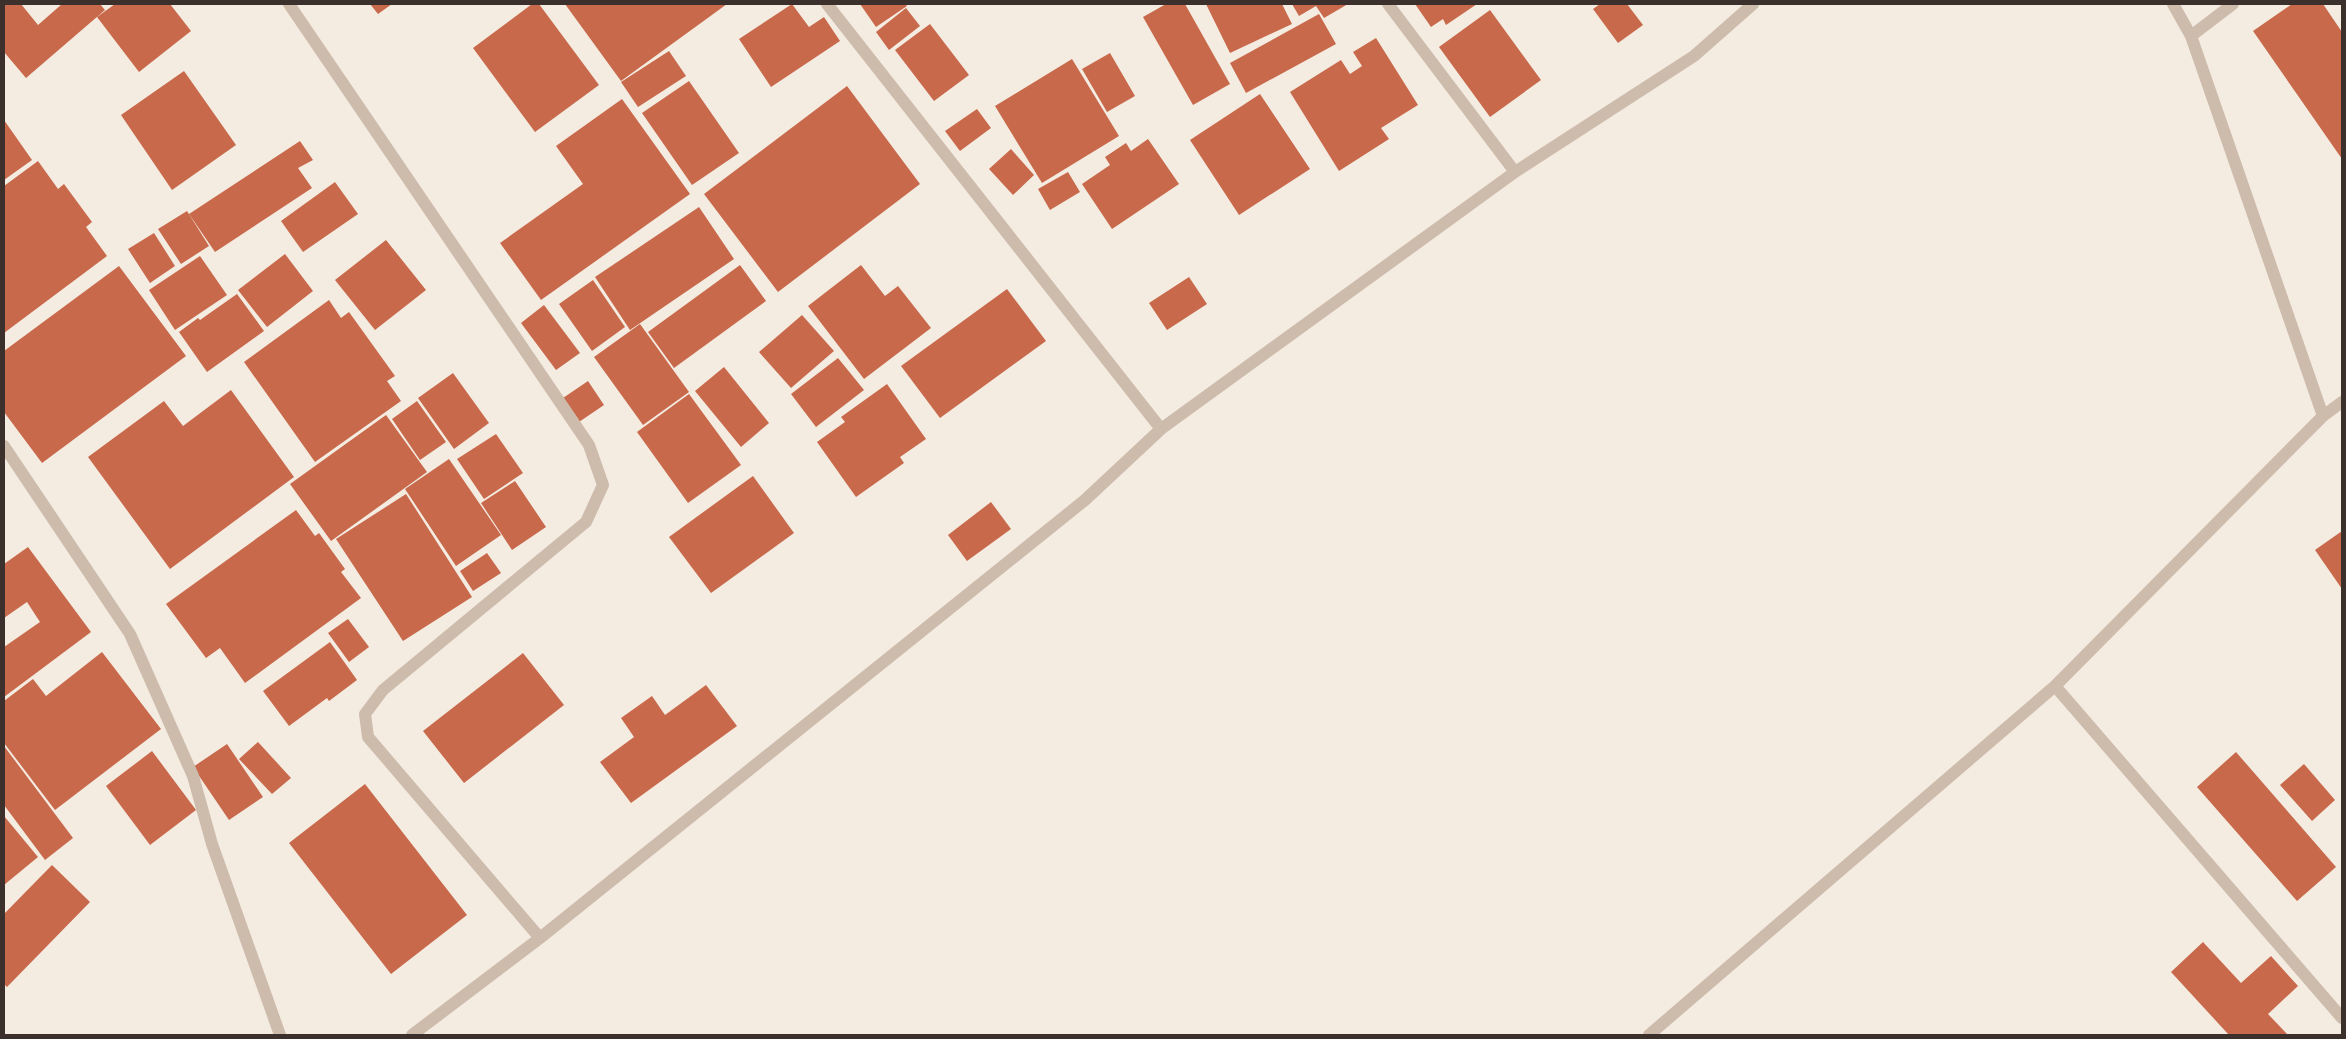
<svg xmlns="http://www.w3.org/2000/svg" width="2346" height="1039" font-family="Roboto,sans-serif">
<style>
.building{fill:#c8694b}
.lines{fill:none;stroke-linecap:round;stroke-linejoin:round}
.minor{stroke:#cdbbac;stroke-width:12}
</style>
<rect width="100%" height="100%" fill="#f4ebe1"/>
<path class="building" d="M 4,4 L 21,4 L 38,25 L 62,4 L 100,4 L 105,10 L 26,78 L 4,52 Z
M 115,4 L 170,4 L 191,31 L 139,72 L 97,17 Z
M 370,4 L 392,4 L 378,14 Z
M 532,4 L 539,4 L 599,85 L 535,132 L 473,48 Z
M 565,4 L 727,4 L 621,81 Z
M 792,4 L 809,27 L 824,17 L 840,41 L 771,87 L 739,39 Z
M 860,4 L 905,4 L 907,6 L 876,27 Z
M 1166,4 L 1185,4 L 1230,84 L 1193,105 L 1143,17 Z
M 1206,4 L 1282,4 L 1292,24 L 1230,53 Z
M 1292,4 L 1348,4 L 1324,18 L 1316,6 L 1299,16 Z
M 1415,4 L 1477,4 L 1446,25 L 1443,19 L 1431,27 Z
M 1600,4 L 1627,4 L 1643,25 L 1618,43 L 1593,9 Z
M 2292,4 L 2323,4 L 2342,32 L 2342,159 L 2253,31 Z
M 906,8 L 920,26 L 889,50 L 876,32 Z
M 1490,10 L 1541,80 L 1490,117 L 1439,47 Z
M 1319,14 L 1336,44 L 1246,93 L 1230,63 Z
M 930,24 L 969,75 L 934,101 L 895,50 Z
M 1376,38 L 1418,105 L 1381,128 L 1389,139 L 1339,171 L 1290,92 L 1341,60 L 1350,74 L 1362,66 L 1353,52 Z
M 669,51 L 686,76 L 638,107 L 621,82 Z
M 1110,53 L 1135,96 L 1107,112 L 1082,69 Z
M 1072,59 L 1119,136 L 1042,183 L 995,106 Z
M 184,71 L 236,145 L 172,190 L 121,115 Z
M 689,81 L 739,153 L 692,185 L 642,113 Z
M 847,86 L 920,184 L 778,292 L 704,194 Z
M 1260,94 L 1310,169 L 1239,215 L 1190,140 Z
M 622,99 L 690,194 L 541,300 L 500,243 L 583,184 L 556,146 Z
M 977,109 L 991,128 L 960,151 L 945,131 Z
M 4,120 L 32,160 L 4,180 Z
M 1148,139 L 1179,184 L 1112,229 L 1082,184 L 1110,165 L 1105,157 L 1126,143 L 1131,151 Z
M 300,141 L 313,160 L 298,168 L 312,188 L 215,252 L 189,214 Z
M 1011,149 L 1034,175 L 1013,195 L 989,169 Z
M 38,161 L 58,189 L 64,184 L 92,222 L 86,227 L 107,256 L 4,333 L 4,186 Z
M 1068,172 L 1080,192 L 1050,210 L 1038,189 Z
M 335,182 L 358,214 L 303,252 L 281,221 Z
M 699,207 L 734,259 L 630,330 L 595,277 Z
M 187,211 L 209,246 L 181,264 L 158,229 Z
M 154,233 L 175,266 L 150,283 L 128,249 Z
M 386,240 L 426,290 L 375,330 L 335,280 Z
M 285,254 L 313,291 L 267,327 L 238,290 Z
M 200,256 L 227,295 L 175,330 L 149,290 Z
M 740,265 L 766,301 L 674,368 L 648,332 Z
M 861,265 L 885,296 L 898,286 L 931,328 L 864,379 L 808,306 Z
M 119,266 L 186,356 L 42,463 L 4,412 L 4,351 Z
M 1189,277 L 1207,304 L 1167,330 L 1149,303 Z
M 593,280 L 625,327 L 592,351 L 559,304 Z
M 1007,289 L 1046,341 L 940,418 L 901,366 Z
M 237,294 L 264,331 L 207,372 L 179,332 L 198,318 L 200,320 Z
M 329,300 L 341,318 L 349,312 L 395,376 L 387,381 L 401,401 L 315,462 L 244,362 Z
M 544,305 L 580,353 L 556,370 L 521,323 Z
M 802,315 L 834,351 L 791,388 L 759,352 Z
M 640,324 L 689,392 L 643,425 L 594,357 Z
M 838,358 L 864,390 L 816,427 L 791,394 Z
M 724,367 L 769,423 L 741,447 L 695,391 Z
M 453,373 L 489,423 L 454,449 L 418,398 Z
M 588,381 L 604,405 L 579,422 L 563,398 Z
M 887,384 L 926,439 L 900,457 L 904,463 L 856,497 L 817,442 L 845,422 L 841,417 Z
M 231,390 L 294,477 L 170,569 L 88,457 L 164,401 L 183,426 Z
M 689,394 L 741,465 L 688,503 L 637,432 Z
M 417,401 L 446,442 L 420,460 L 392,419 Z
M 386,415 L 427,472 L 331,541 L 290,484 Z
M 496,434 L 523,473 L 484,499 L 457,459 Z
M 449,459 L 501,535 L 456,566 L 405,489 Z
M 753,476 L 794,533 L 711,593 L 669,537 Z
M 515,481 L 546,527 L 512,550 L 481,503 Z
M 406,494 L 472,597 L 403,641 L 336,539 Z
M 991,502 L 1011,529 L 967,561 L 948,535 Z
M 296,510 L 315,536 L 319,533 L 345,569 L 341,572 L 361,598 L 245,683 L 220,648 L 206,658 L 166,604 Z
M 2342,531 L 2342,589 L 2315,550 Z
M 28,547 L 91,632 L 4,697 L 4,647 L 40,622 L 27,602 L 4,618 L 4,564 Z
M 487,553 L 501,573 L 473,591 L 460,571 Z
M 348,619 L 369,647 L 349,662 L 328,633 Z
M 330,642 L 357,680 L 329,701 L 327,698 L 289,726 L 263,691 Z
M 102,652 L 161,729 L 55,810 L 4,743 L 4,701 L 33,679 L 46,696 Z
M 523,653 L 564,705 L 464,783 L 423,731 Z
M 706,685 L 737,726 L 631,803 L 600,762 L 634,737 L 621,718 L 652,696 L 665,715 Z
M 258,742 L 291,778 L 272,794 L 239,759 Z
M 227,744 L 263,797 L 229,820 L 193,767 Z
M 4,746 L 73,838 L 45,860 L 4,805 Z
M 152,751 L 196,810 L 150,845 L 106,786 Z
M 2236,752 L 2336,867 L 2297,901 L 2197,787 Z
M 2304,764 L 2335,800 L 2312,821 L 2280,785 Z
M 365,784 L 467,915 L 391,974 L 289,843 Z
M 4,816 L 38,857 L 4,885 Z
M 52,865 L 90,902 L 7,987 L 4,984 L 4,914 Z
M 2203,942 L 2241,983 L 2271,956 L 2298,986 L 2268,1014 L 2288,1035 L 2229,1035 L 2171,972 Z"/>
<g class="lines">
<path class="minor" d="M 289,4 L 589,445 L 603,485 L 586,522 L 383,690 L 365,714 L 368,737 L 540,938
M 827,4 L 1161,429
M 1388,4 L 1515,172
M 2191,36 L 2233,4
M 2323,416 L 2342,402
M 4,446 L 130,634 L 193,776 L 212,844 L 280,1035
M 2055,686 L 2342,1018
M 412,1035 L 540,938 L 1085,500 L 1161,429 L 1515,172 L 1694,56 L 1753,4
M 1649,1035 L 2055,686 L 2323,416 L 2191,36 L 2173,4"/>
</g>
<rect width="2346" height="1039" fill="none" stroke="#3b302b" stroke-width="10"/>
</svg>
